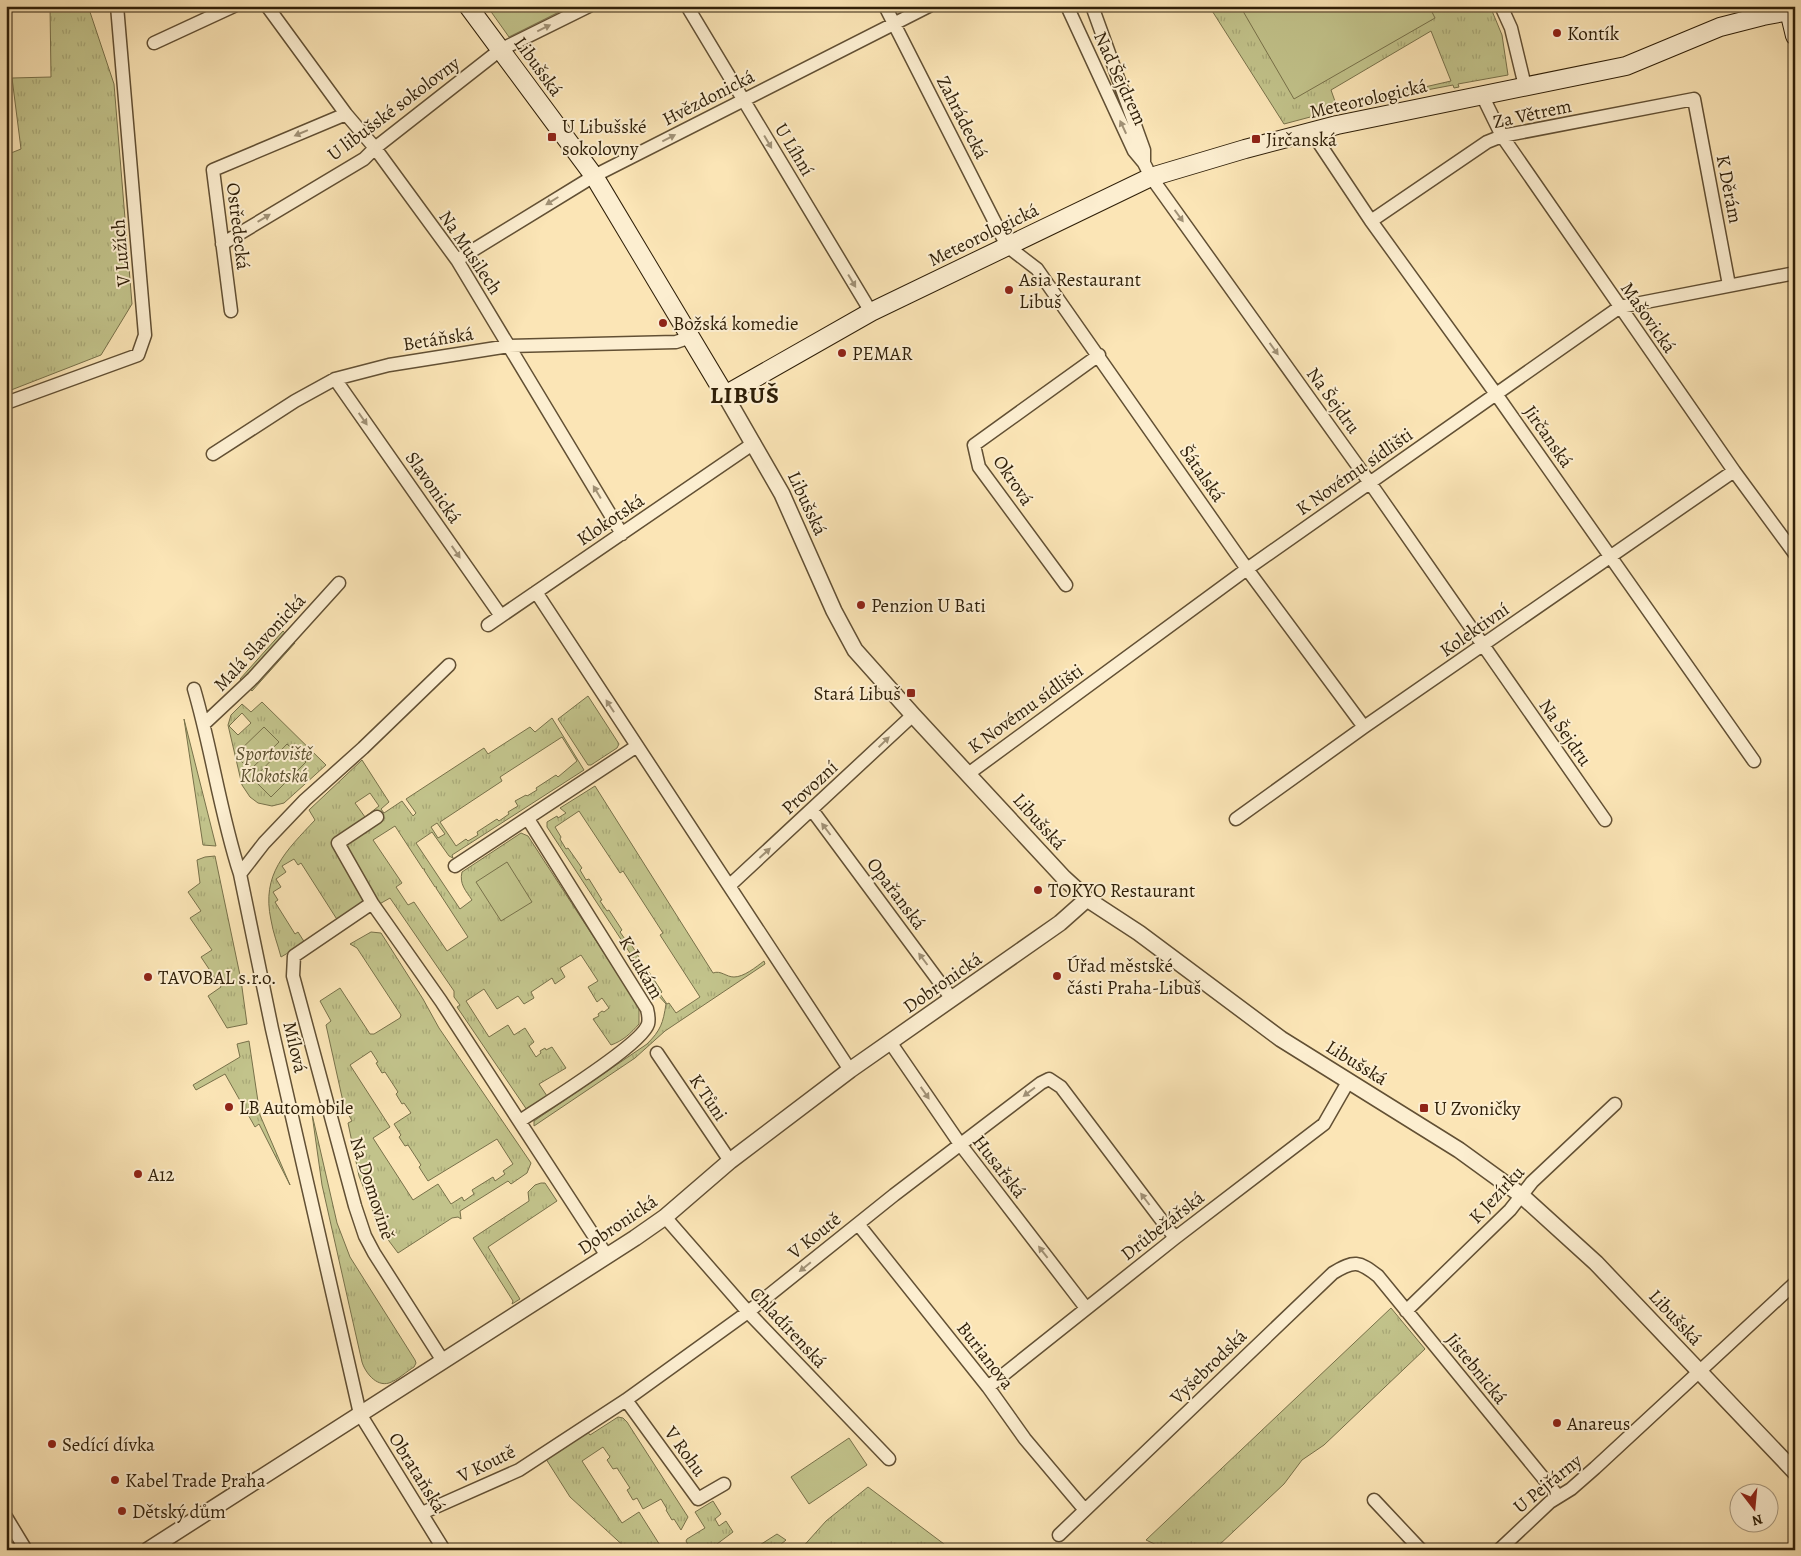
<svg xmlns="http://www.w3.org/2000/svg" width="1801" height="1556" font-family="Alegreya,serif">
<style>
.grass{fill:url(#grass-tufts);stroke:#78714a;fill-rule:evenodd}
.pitch{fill:#c2c38b;stroke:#78714a}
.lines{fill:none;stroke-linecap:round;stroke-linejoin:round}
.minor-casing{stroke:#625034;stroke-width:15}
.tertiary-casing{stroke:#625034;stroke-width:18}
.secondary-casing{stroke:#2f1f08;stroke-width:20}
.minor{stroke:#fceed0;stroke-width:12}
.tertiary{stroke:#fceed0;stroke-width:15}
.secondary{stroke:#fceed0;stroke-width:18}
.oneway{fill:#a09176}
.poi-dot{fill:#8f2418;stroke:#fceed0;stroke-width:2}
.labels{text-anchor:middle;stroke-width:4;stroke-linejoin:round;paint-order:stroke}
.poi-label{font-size:19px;fill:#2f1f08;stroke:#fceed0;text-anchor:start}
.street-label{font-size:19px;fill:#2f1f08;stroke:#fceed0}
.park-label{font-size:19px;font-style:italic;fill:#5b502f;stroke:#fceed0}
.district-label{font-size:24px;font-weight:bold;letter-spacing:1px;fill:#2f1f08;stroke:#fceed0}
</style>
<defs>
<pattern id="grass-tufts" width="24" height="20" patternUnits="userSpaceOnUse" patternTransform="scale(1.25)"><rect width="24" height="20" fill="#c2c38b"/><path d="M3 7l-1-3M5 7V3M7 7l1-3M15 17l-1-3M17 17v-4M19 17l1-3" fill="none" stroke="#a7a776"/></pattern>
</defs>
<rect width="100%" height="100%" fill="#fbe5b6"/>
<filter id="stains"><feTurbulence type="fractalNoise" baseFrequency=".004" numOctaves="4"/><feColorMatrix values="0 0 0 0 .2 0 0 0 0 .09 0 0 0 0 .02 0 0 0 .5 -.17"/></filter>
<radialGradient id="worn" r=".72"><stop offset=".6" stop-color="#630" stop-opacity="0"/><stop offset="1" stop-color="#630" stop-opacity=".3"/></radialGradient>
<path class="grass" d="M 50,6 L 88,6 L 114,84 L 132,304 L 101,355 L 6,392 L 6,155 L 21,149 L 12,78 L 51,77 Z
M 1209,6 L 1490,6 L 1502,35 L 1508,75 L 1458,84 L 1459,87 L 1454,88 L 1453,85 L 1374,100 L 1284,124 ZM 1431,31 L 1451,81 L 1337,107 L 1331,90 Z
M 283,631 L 295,643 L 252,691 L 240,679 Z
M 588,696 L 619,744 L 617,748 L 591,765 L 588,765 L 558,719 Z
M 262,702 L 326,765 L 284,803 L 272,806 L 258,803 L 250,797 L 242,785 L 228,725 L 231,715 L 242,704 L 251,712 ZM 242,713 L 251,723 L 238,735 L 229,726 Z
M 552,718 L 584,770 L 452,855 L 453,858 L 449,856 L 432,832 L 416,843 L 460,909 L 472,900 C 466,891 459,884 462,872 L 521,833 L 528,836 L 639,1007 L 639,1024 C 631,1033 623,1041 611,1045 L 593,1019 L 599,1016 L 598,1014 L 602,1011 L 604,1012 L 609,1008 L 602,998 L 597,1002 L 588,987 L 598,981 L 581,955 L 560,968 L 565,977 L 555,984 L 552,978 L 531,992 L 534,998 L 524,1004 L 518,996 L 497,1009 L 484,989 L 466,1001 L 489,1037 L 508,1025 L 514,1035 L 525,1028 L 534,1042 L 529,1046 L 536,1057 L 541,1053 L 540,1051 L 545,1048 L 546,1050 L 552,1047 L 566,1068 L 539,1084 L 547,1096 L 527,1110 L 457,1007 L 460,1005 L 454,997 L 454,991 L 390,898 L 355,918 L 353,915 L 281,957 C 278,945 273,933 271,920 C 261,874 286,851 315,820 L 309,810 L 362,760 L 389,802 L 381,809 L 384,813 L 402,801 L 413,816 L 416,813 L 406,799 L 484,748 L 488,754 L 530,727 L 535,732 ZM 562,737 L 577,761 L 558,777 L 556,775 L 536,788 L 537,790 L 527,796 L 526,795 L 515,801 L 518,806 L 508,812 L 509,814 L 499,821 L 497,819 L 477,832 L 478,835 L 468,841 L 466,839 L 456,846 L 440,822 L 502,781 L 500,777 ZM 370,793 L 379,806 L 365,817 L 355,803 ZM 437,823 L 445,834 L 438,838 L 431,827 ZM 395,826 L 423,869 L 425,869 L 424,870 L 435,887 L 437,887 L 436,888 L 468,937 L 447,951 L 414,902 L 408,905 L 396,887 L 402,883 L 373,840 ZM 294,859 L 298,865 L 301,863 L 338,921 L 305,943 L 298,932 L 295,934 L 275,902 L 278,900 L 273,892 L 281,887 L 276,879 L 286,872 L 282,866 Z
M 184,719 L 216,846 L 203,845 Z
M 595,786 L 713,973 C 721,970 726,977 734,977 C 744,977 756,967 764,961 L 765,964 L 665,1031 L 635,1058 L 534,1126 L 534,1121 L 647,1044 C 661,1030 663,1023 666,1004 L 657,994 L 547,827 L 547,822 L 557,816 L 558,818 L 566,813 L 560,808 ZM 579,811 L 620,873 L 623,871 L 663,933 L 660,935 L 700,997 L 676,1013 L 669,1003 L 667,1004 L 660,994 L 662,992 L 649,972 L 647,973 L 640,963 L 642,962 L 629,941 L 627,942 L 620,932 L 622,930 L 609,910 L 607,911 L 600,901 L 602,900 L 589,879 L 586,880 L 580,870 L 582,868 L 568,848 L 566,849 L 560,839 L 561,837 L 555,827 Z
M 215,856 L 241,980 L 247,1024 L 227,1028 L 208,996 L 221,987 L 201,957 L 212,950 L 190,918 L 201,911 L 188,892 L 200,883 L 197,860 L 205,857 Z
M 371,932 L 381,933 L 423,999 L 439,1028 L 531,1163 L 527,1173 L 511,1184 L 508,1181 L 460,1211 L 461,1219 L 458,1217 L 452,1218 L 398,1253 L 380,1229 L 359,1176 L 348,1123 L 352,1121 L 344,1106 L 326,1025 L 331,1021 L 320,1001 L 340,988 L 370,1034 L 374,1034 L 400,1018 L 401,1015 L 357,948 L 350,944 ZM 371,1051 L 378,1062 L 376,1063 L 382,1073 L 385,1072 L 398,1092 L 396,1094 L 402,1104 L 404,1103 L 411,1113 L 394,1124 L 401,1135 L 399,1137 L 405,1146 L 408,1145 L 421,1165 L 419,1167 L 428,1181 L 497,1139 L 513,1164 L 503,1171 L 505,1174 L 495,1181 L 493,1177 L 472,1190 L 474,1194 L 464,1201 L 462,1197 L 451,1204 L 438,1184 L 413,1200 L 373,1138 L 390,1127 L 350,1065 Z
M 249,1041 L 260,1115 L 290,1185 L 259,1124 L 255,1127 L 225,1074 L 196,1090 L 193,1085 L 240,1057 L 237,1044 Z
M 312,1114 L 337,1223 L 350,1257 L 415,1360 L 416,1363 L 414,1367 C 407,1371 398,1380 389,1383 C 376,1387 365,1372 362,1362 L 322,1185 Z
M 541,1183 L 545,1183 L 557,1201 L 488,1247 L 520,1299 L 512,1304 L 513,1301 L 473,1238 L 529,1201 L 528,1192 L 535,1185 Z
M 1391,1308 L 1425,1349 L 1324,1445 L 1302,1460 L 1284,1484 L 1218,1546 L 1208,1550 L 1167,1550 L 1146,1540 Z
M 618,1417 L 623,1418 L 627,1422 L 688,1517 L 681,1530 L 674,1519 L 672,1520 L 666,1510 L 667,1509 L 661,1499 L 643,1509 L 637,1498 L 633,1500 L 627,1490 L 630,1488 L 617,1468 L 613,1469 L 607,1460 L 610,1457 L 603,1447 L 582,1461 L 622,1523 L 639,1512 L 663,1550 L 628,1550 L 570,1497 L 546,1459 L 587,1431 L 590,1435 Z
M 868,1487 L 952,1550 L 800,1550 L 826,1521 Z
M 713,1501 L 721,1514 L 715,1519 L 719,1526 L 726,1521 L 733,1532 L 713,1547 L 712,1545 L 705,1550 L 691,1550 L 686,1541 L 687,1539 L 705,1528 L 695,1512 Z
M 777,1534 L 786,1540 L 774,1550 L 752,1550 Z"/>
<path class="pitch" d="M 487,6 L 571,6 L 509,37 Z
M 1240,6 L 1429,6 L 1435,18 L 1294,99 Z
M 264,727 L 279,742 L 250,770 L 235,755 Z
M 287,744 L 306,762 L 271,797 L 253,779 Z
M 507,862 L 532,902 L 501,921 L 476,882 Z
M 849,1438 L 867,1465 L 809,1504 L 791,1477 Z"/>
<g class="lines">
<g class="minor-casing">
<path id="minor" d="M 267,6 L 346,114 L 375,148 L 457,260 L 622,534
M 687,6 L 871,312
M 885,6 L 1007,246 L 1037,269 L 1247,569 L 1364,727
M 1067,6 L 1134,151 L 1144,163
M 1092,6 L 1144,150 L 1144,163 L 1151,177 L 1375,490 L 1605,820
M 1501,6 L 1511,28 L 1525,86
M 154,43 L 234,6
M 1482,95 L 1502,136 L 1734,471 L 1795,554
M 1315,132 L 1319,143 L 1371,221 L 1496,394 L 1754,761
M 1371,221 L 1487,142 L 1502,136 L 1694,99 L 1729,285
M 222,244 L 364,159 L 375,148 L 500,50 L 589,6
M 457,260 L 594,176 L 929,6
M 231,311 L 213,170 L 346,114
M 335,379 L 501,616
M 6,403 L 138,355 L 145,335 L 117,6
M 213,454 L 295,401 L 335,379 L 389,365 L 509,346 L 676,342 L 691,337
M 1066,585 L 979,467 L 974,445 L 1099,355
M 536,592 L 850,1070
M 488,625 L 754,443
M 194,689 C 212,750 220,813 240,874 L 272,1029 L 360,1414 L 444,1550
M 204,724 L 253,678 L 339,583
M 968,774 L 1247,569 L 1620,307 L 1795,273
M 812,810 L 952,999
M 377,817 L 338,843 L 372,903 L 441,1001 L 607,1256
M 1236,819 L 1364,727 L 1734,471
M 455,866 L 637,746
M 240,874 L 264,843 L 305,800 L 363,748 L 449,665
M 729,886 L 913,715
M 372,903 L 294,956 L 293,976 L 355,1206 L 365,1236 L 374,1253 L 443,1361
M 890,1042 L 960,1144 L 1086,1308
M 657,1053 L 730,1161
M 520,1121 C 542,1106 642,1045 648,1024 C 649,1020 648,1013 647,1009 L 528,819
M 665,1217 L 748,1312 L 889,1459
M 858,1224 L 988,1387 L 1025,1439 L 1084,1509
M 1406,1311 L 1510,1210 L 1532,1182 L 1615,1104
M 988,1387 L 1175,1238 L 1324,1124 L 1348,1082
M 626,1400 L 698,1499 L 724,1484
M 1374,1500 L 1421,1550
M 422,1513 L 519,1470 L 626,1400 L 748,1312 L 894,1195 L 1041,1083 L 1049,1079 L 1061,1087 L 1175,1238
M 6,1517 L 26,1550
M 1059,1535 L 1333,1273 C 1354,1260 1359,1261 1378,1276 L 1558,1496
M 1499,1550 L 1550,1502 L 1571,1489 L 1595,1468 L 1795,1283"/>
</g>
<g class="tertiary-casing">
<path id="tertiary" d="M 725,395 L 782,494 L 834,611 L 855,650 L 913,715 L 1064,878 L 1087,899 L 1139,933 L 1281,1039 L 1459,1150 L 1521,1195 L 1596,1263 L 1795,1472
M 148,1550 L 635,1238 L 665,1217 L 730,1161 L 850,1070 L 1060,923 L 1087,899"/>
</g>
<g class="secondary-casing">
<path id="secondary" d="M 468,6 L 594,176 L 725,395 L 871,312 L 1151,177 L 1245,149 L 1337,125 L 1626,66 L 1720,27 L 1763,16 L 1795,10
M 1789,11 L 1795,36"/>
</g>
<use href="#minor" class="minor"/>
<use href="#tertiary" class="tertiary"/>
<use href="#secondary" class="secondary"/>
</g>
<defs><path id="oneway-solid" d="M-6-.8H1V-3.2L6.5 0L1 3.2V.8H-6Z" transform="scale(1.25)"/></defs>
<g class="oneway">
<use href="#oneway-solid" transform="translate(544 28) rotate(-26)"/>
<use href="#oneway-solid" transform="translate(1123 127) rotate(-115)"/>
<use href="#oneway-solid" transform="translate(301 133) rotate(157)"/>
<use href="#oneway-solid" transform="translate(669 138) rotate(-27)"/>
<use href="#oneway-solid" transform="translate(768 142) rotate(59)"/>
<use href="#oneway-solid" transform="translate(552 201) rotate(148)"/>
<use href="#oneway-solid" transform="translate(1179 216) rotate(54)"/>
<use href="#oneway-solid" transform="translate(264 218) rotate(-31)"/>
<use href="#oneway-solid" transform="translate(852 281) rotate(59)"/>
<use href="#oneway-solid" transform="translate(1274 349) rotate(54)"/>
<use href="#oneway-solid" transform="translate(363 419) rotate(55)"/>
<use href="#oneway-solid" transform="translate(597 492) rotate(-121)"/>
<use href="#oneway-solid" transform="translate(456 552) rotate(55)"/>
<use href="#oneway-solid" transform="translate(610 706) rotate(-123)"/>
<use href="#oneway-solid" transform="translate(884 742) rotate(-44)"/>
<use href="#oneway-solid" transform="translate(826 829) rotate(-127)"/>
<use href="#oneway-solid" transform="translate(765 853) rotate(-42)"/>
<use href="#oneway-solid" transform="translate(923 959) rotate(-127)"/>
<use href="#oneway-solid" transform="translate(1029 1092) rotate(143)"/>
<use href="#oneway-solid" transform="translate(925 1093) rotate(55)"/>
<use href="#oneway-solid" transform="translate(1145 1199) rotate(-127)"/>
<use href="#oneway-solid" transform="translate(1043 1252) rotate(-128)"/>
<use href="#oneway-solid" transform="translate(805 1267) rotate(141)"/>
</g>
<g class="poi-dot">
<circle cx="1557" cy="33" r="5"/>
<rect x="547" y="132" width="10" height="10" rx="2.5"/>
<rect x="1251" y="134" width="10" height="10" rx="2.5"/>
<circle cx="1009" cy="290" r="5"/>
<circle cx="663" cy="323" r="5"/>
<circle cx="842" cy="353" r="5"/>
<circle cx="861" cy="605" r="5"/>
<rect x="906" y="688" width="10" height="10" rx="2.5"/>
<circle cx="1038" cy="890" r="5"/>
<circle cx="1057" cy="976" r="5"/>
<circle cx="148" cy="977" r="5"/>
<circle cx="229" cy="1107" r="5"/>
<rect x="1419" y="1103" width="10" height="10" rx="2.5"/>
<circle cx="138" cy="1174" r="5"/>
<circle cx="1557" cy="1423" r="5"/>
<circle cx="52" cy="1444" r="5"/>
<circle cx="115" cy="1480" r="5"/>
<circle cx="122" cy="1511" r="5"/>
</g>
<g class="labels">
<g class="poi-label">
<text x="1567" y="40">Kontík</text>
<text x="562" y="133">U Libušské<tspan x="562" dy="22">sokolovny</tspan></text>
<text x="1266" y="146">Jirčanská</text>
<text x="1019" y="286">Asia Restaurant<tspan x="1019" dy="22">Libuš</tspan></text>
<text x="673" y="330">Božská komedie</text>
<text x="852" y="360">PEMAR</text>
<text x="871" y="612">Penzion U Bati</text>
<text x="901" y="700" text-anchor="end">Stará Libuš</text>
<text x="1048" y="897">TOKYO Restaurant</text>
<text x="1067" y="972">Úřad městské<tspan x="1067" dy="22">části Praha-Libuš</tspan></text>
<text x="158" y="984">TAVOBAL s.r.o.</text>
<text x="239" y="1114">LB Automobile</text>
<text x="1434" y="1115">U Zvoničky</text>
<text x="148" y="1181">A12</text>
<text x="1567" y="1430">Anareus</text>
<text x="62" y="1451">Sedící dívka</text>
<text x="125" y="1487">Kabel Trade Praha</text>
<text x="132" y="1518">Dětský dům</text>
</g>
<g class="street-label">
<text transform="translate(539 66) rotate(54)" y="7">Libušská</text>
<text transform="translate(1121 78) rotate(65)" y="7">Nad Šejdrem</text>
<text transform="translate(708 97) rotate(-27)" y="7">Hvězdonická</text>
<text transform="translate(1368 98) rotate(-13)" y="7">Meteorologická</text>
<text transform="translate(393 108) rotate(-37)" y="7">U libušské sokolovny</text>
<text transform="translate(1532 113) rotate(-12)" y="7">Za Větrem</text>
<text transform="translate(963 117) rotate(63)" y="7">Zahrádecká</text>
<text transform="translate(795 149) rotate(59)" y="7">U Líhní</text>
<text transform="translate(1730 189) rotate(79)" y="7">K Děrám</text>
<text transform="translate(239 226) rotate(83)" y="7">Ostředecká</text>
<text transform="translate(983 234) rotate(-26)" y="7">Meteorologická</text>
<text transform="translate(471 252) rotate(56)" y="7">Na Musilech</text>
<text transform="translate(120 253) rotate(-95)" y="7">V Lužích</text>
<text transform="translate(1649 317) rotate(55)" y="7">Mašovická</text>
<text transform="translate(438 338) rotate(-9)" y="7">Betáňská</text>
<text transform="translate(1334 400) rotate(54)" y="7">Na Šejdru</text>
<text transform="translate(1549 436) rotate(55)" y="7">Jirčanská</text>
<text transform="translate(1354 471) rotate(-35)" y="7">K Novému sídlišti</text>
<text transform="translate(1203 473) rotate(55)" y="7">Šátalská</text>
<text transform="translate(1014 480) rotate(56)" y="7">Okrová</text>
<text transform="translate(434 487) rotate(55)" y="7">Slavonická</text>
<text transform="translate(808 503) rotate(65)" y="7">Libušská</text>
<text transform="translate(610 519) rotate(-34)" y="7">Klokotská</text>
<text transform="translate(1474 629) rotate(-35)" y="7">Kolektivní</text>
<text transform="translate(259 642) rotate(-47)" y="7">Malá Slavonická</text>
<text transform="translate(1025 708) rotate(-36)" y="7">K Novému sídlišti</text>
<text transform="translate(1566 732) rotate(55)" y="7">Na Šejdru</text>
<text transform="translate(809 787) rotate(-43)" y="7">Provozní</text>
<text transform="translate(1040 821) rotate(48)" y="7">Libušská</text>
<text transform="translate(897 893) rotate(53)" y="7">Opařanská</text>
<text transform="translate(642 967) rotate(60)" y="7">K Lukám</text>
<text transform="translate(942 982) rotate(-35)" y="7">Dobronická</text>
<text transform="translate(296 1047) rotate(77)" y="7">Mílová</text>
<text transform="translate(1357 1062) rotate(32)" y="7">Libušská</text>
<text transform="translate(709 1097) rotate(56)" y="7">K Tůni</text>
<text transform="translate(1000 1166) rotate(52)" y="7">Husařská</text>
<text transform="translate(373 1188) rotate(72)" y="7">Na Domovině</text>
<text transform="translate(1496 1194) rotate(-47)" y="7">K Jezírku</text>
<text transform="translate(617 1224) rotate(-34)" y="7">Dobronická</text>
<text transform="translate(1162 1225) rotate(-38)" y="7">Drůbežářská</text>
<text transform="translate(814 1235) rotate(-39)" y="7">V Koutě</text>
<text transform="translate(1676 1317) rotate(47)" y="7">Libušská</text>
<text transform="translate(789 1327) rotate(47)" y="7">Chladírenská</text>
<text transform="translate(986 1355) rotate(52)" y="7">Burianova</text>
<text transform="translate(1208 1366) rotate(-44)" y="7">Vyšebrodská</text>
<text transform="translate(1477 1368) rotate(51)" y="7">Jistebnická</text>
<text transform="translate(686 1451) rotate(54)" y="7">V Rohu</text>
<text transform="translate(486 1463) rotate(-26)" y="7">V Koutě</text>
<text transform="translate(418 1472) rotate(58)" y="7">Obrataňská</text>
<text transform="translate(1547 1483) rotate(-39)" y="7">U Pejřárny</text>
</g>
<g class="park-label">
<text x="274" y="760">Sportoviště<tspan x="274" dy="22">Klokotská</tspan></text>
</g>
<g class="district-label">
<text x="745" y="403">LIBUŠ</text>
</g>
</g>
<rect width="1801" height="1556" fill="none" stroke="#fbe5b6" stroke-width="25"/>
<rect x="8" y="8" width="1786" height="1541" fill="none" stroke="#2f1f08" stroke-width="2.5"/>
<rect x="12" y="12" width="1776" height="1531" fill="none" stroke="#2f1f08"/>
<g transform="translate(1754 1508) rotate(164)"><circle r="24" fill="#fceed0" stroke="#aa9b80"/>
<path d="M0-4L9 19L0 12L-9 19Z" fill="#8f2418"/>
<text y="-8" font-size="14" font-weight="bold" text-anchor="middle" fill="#2f1f08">N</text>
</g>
<rect width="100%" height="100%" filter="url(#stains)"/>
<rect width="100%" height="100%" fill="url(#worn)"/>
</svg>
